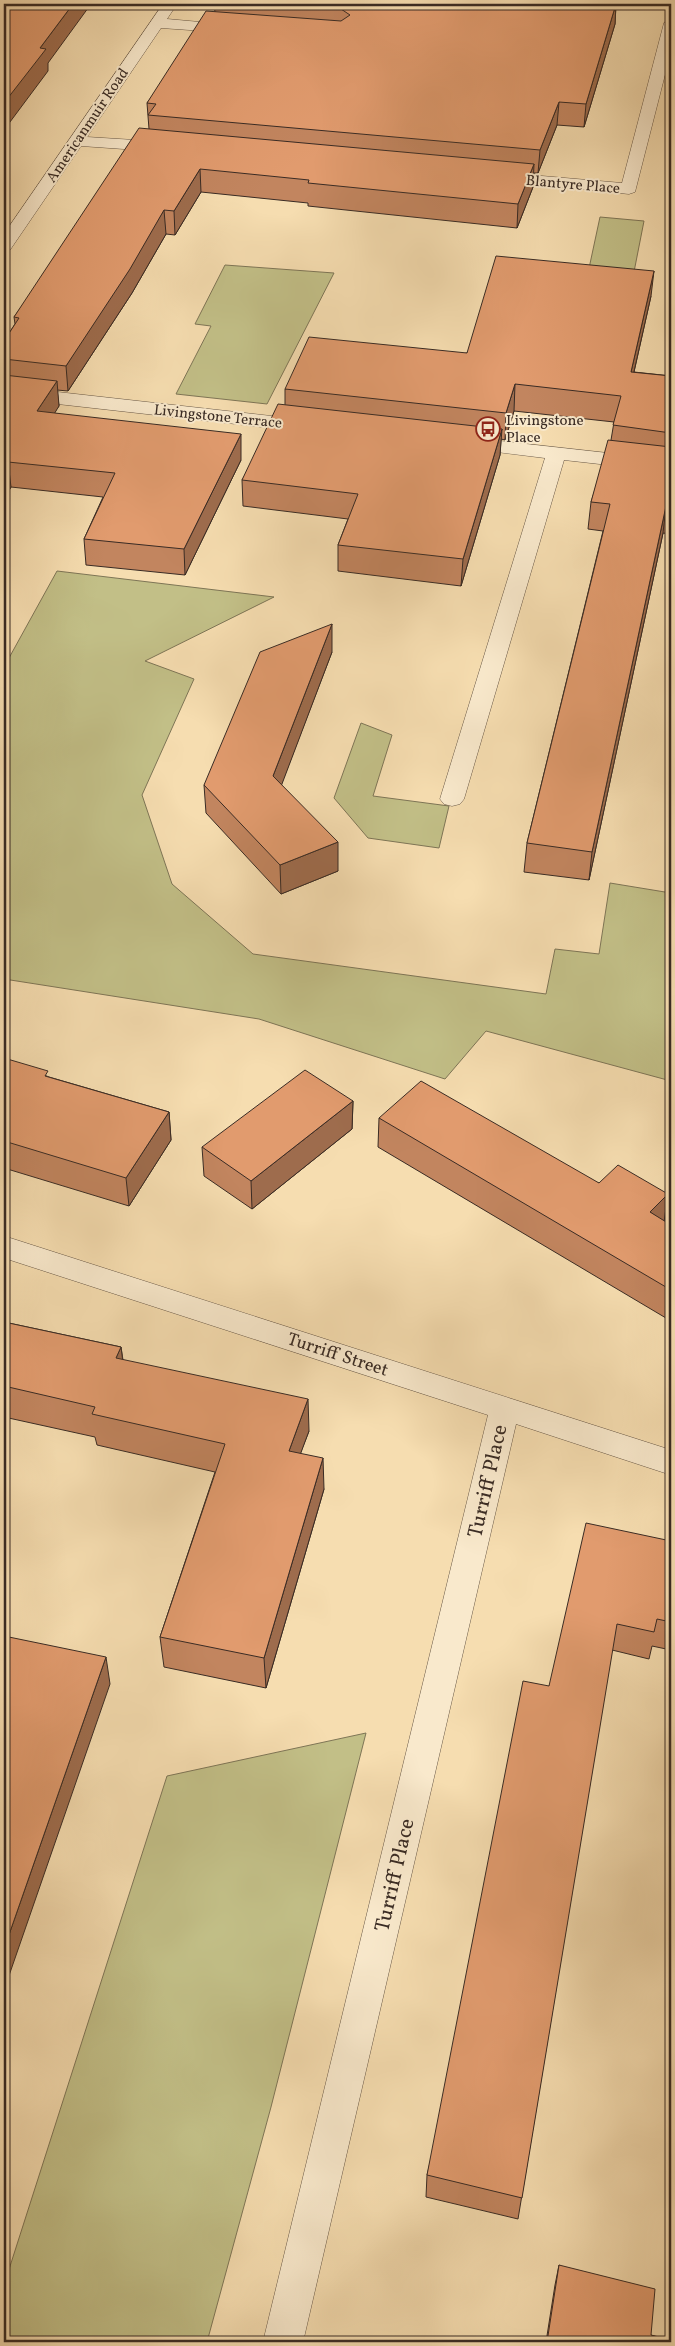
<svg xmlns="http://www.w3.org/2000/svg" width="675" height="2346" font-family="Vollkorn,serif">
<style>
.green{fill:#c2bf87;stroke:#7e7556}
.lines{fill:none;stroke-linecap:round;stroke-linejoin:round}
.minor-casing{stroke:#685847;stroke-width:1}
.minor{fill:#f9e9cc;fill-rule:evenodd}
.wall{fill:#c2855f;stroke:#392b24}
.shaded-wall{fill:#9e6c4d;stroke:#392b24}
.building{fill:#e19b6e;stroke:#392b24}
.labels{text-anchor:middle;stroke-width:4;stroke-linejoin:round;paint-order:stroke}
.far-street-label{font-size:15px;fill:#392b24;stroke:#f9e9cc}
.far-poi-label{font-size:15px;fill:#392b24;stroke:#f9e9cc;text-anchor:start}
.street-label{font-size:18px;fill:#392b24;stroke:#f9e9cc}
.near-street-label{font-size:21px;fill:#392b24;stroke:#f9e9cc}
</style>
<rect width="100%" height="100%" fill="#f6ddb0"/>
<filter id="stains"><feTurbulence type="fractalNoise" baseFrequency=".004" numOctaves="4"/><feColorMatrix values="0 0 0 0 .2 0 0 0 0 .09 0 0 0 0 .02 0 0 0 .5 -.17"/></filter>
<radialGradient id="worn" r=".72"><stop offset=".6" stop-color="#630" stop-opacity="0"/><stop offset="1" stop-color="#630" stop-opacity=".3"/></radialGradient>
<path class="green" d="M 600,217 L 644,221 L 633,277 L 588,273 Z
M 225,265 L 334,273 L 267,404 L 176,394 L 211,326 L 195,324 Z
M 57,571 L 274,597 L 145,661 L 194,679 L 142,795 L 172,884 L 253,954 L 546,994 L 555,949 L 599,954 L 610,883 L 671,893 L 671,1081 L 486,1031 L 445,1079 L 259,1019 L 4,979 L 4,667 Z
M 361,723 L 392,735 L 373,796 L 449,806 L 439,848 L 368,838 L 334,798 Z
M 366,1733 L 271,2107 L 207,2342 L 4,2342 L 4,2285 L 167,1776 Z"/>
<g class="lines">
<g class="minor-casing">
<path id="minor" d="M 163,4 L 177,4 L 167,19 L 233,25 L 240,29 L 233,33 L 161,28 L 87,137 L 167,142 L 175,147 L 167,152 L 81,146 L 10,250 L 4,251 L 4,234 Z
M 671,19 L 671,51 L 635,192 L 629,194 L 490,180 L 488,177 L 490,174 L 496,172 L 622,183 L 664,23 Z
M 4,386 L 307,420 L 314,422 L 317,426 L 314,430 L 307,432 L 4,398 Z
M 464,437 L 671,460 L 671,472 L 564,460 L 464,799 L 460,804 L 452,806 L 444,804 L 440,799 L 545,458 L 457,447 L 454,443 L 457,439 Z
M 4,1236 L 671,1450 L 671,1475 L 516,1424 L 303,2342 L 263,2342 L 488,1415 L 4,1258 Z"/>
</g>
<use href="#minor" class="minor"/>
</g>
<path class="wall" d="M 214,4 L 616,4 L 615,24 L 584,127 L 557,125 L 538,173 L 534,173 L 533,187 L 517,228 L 308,206 L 308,203 L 201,192 L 175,235 L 166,234 L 132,293 L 68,391 L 57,390 L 59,406 L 54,413 L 241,460 L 185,575 L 86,565 L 84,539 L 103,497 L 11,487 L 4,499 L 4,341 L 15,324 L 14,317 L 149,129 L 147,103 L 215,12 Z
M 651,296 L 634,372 L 671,376 L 671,534 L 663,533 L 589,880 L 524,872 L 527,843 L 603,531 L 588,529 L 591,502 L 611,440 L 614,422 L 514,411 L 505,440 L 501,439 L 500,455 L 461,586 L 338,571 L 338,545 L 348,519 L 243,506 L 242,480 L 285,405 L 285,389 L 467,353 Z
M 332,652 L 281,785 L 338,871 L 281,894 L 206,813 L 204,785 Z
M 4,1058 L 49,1077 L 169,1112 L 171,1140 L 129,1206 L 4,1168 Z
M 353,1101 L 352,1129 L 252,1209 L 204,1176 L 202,1147 Z
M 379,1118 L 599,1183 L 668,1194 L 664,1220 L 671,1225 L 671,1321 L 378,1147 Z
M 4,1322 L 121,1347 L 123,1360 L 309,1431 L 300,1454 L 324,1489 L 266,1688 L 164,1667 L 160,1637 L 215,1472 L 97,1445 L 95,1437 L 4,1417 Z
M 671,1541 L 671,1650 L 652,1646 L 649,1659 L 612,1650 L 518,2219 L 426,2197 L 427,2175 L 549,1686 Z
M 559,2265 L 651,2335 L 671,2342 L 546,2342 L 555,2285 Z"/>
<path class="shaded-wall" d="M 73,4 L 91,4 L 48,63 L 48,71 L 4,130 L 4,103 L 40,48 Z
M 616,4 L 615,24 L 584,127 L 586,104 Z
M 559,102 L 557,125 L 538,173 L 540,150 Z
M 534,164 L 533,187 L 517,228 L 518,204 Z
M 200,169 L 201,192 L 175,235 L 174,211 Z
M 164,210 L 166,234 L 132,293 L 68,391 L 66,366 Z
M 654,271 L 651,296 L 628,398 L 631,372 Z
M 57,381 L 59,406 L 40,437 L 37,411 Z
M 515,384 L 514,411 L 505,440 L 506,413 Z
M 502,429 L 500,455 L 461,586 L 463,559 Z
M 241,434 L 241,460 L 185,575 L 184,549 Z
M 8,462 L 11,487 L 4,499 L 4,468 Z
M 666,506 L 663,533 L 589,880 L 592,852 Z
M 332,624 L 332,652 L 274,805 L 273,776 Z
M 338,842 L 338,871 L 281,894 L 280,865 Z
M 353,1101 L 352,1129 L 252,1209 L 251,1181 Z
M 169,1112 L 171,1140 L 129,1206 L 126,1178 Z
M 668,1194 L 664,1222 L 650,1212 Z
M 121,1347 L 125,1379 L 116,1358 Z
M 308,1399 L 309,1431 L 290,1482 L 289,1451 Z
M 323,1458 L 324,1489 L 266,1688 L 264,1658 Z
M 106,1657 L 110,1684 L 4,1990 L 4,1949 Z"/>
<path class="building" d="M 4,4 L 73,4 L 40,48 L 46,49 L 4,103 Z
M 275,4 L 616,4 L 586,104 L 559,102 L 540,150 L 148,115 L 156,104 L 147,103 L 206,11 L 341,21 L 350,15 L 341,9 Z
M 139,128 L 534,164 L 518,204 L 308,183 L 309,180 L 200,169 L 174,211 L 164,210 L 130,269 L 66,366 L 4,359 L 4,341 L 19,318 L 14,317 Z
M 496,256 L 654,271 L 631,372 L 671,376 L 671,433 L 613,425 L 621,396 L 515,384 L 506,413 L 285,389 L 309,337 L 467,353 Z
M 4,375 L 57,381 L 37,411 L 241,434 L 184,549 L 84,539 L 115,473 L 8,462 L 4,468 Z
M 278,404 L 502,429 L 463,559 L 338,545 L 358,494 L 242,480 Z
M 608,440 L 671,447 L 671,506 L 666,506 L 592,852 L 527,843 L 610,504 L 591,502 Z
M 332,624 L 273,776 L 338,842 L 280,865 L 204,785 L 260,652 Z
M 4,1058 L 48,1071 L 45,1076 L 169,1112 L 126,1178 L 4,1141 Z
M 305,1070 L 353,1101 L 251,1181 L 202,1147 Z
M 421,1081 L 599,1183 L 618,1165 L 668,1194 L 650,1212 L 671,1225 L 671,1290 L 379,1118 Z
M 4,1322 L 121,1347 L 116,1358 L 308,1399 L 289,1451 L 323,1458 L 264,1658 L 160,1637 L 225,1444 L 92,1414 L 95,1407 L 4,1386 Z
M 586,1523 L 671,1541 L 671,1622 L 657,1619 L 654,1632 L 617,1624 L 522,2198 L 427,2175 L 523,1681 L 549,1686 Z
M 4,1636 L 106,1657 L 4,1949 Z
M 559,2265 L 655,2289 L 651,2335 L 671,2340 L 671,2342 L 547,2342 Z"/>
<defs>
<g id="bus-ring" transform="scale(1.25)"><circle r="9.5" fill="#f9e9cc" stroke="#8f2418" stroke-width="1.5"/><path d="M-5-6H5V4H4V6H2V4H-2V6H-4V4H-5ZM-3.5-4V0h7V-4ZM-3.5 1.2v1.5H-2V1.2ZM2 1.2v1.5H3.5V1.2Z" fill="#8f2418"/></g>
</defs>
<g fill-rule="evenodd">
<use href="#bus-ring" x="488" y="429"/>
</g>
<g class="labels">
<g class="far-street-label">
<text transform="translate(87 125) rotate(-56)" y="5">Americanmuir Road</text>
<text transform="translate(573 184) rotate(5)" y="5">Blantyre Place</text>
<text transform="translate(218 416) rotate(6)" y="5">Livingstone Terrace</text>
</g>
<g class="far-poi-label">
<text x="506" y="425">Livingstone<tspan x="506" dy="17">Place</tspan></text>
</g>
<g class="street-label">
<text transform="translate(338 1354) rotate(18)" y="6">Turriff Street</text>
</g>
<g class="near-street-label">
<text transform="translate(487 1481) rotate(-77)" y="7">Turriff Place</text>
<text transform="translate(394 1875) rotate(-77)" y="7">Turriff Place</text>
</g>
</g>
<rect width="675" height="2346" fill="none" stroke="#f6ddb0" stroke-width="20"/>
<rect x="5" y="5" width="665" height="2336" fill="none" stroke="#392b24" stroke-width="2.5"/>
<rect x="10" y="10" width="655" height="2326" fill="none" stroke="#392b24"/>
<rect width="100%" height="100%" filter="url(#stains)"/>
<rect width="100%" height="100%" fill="url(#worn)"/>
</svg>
